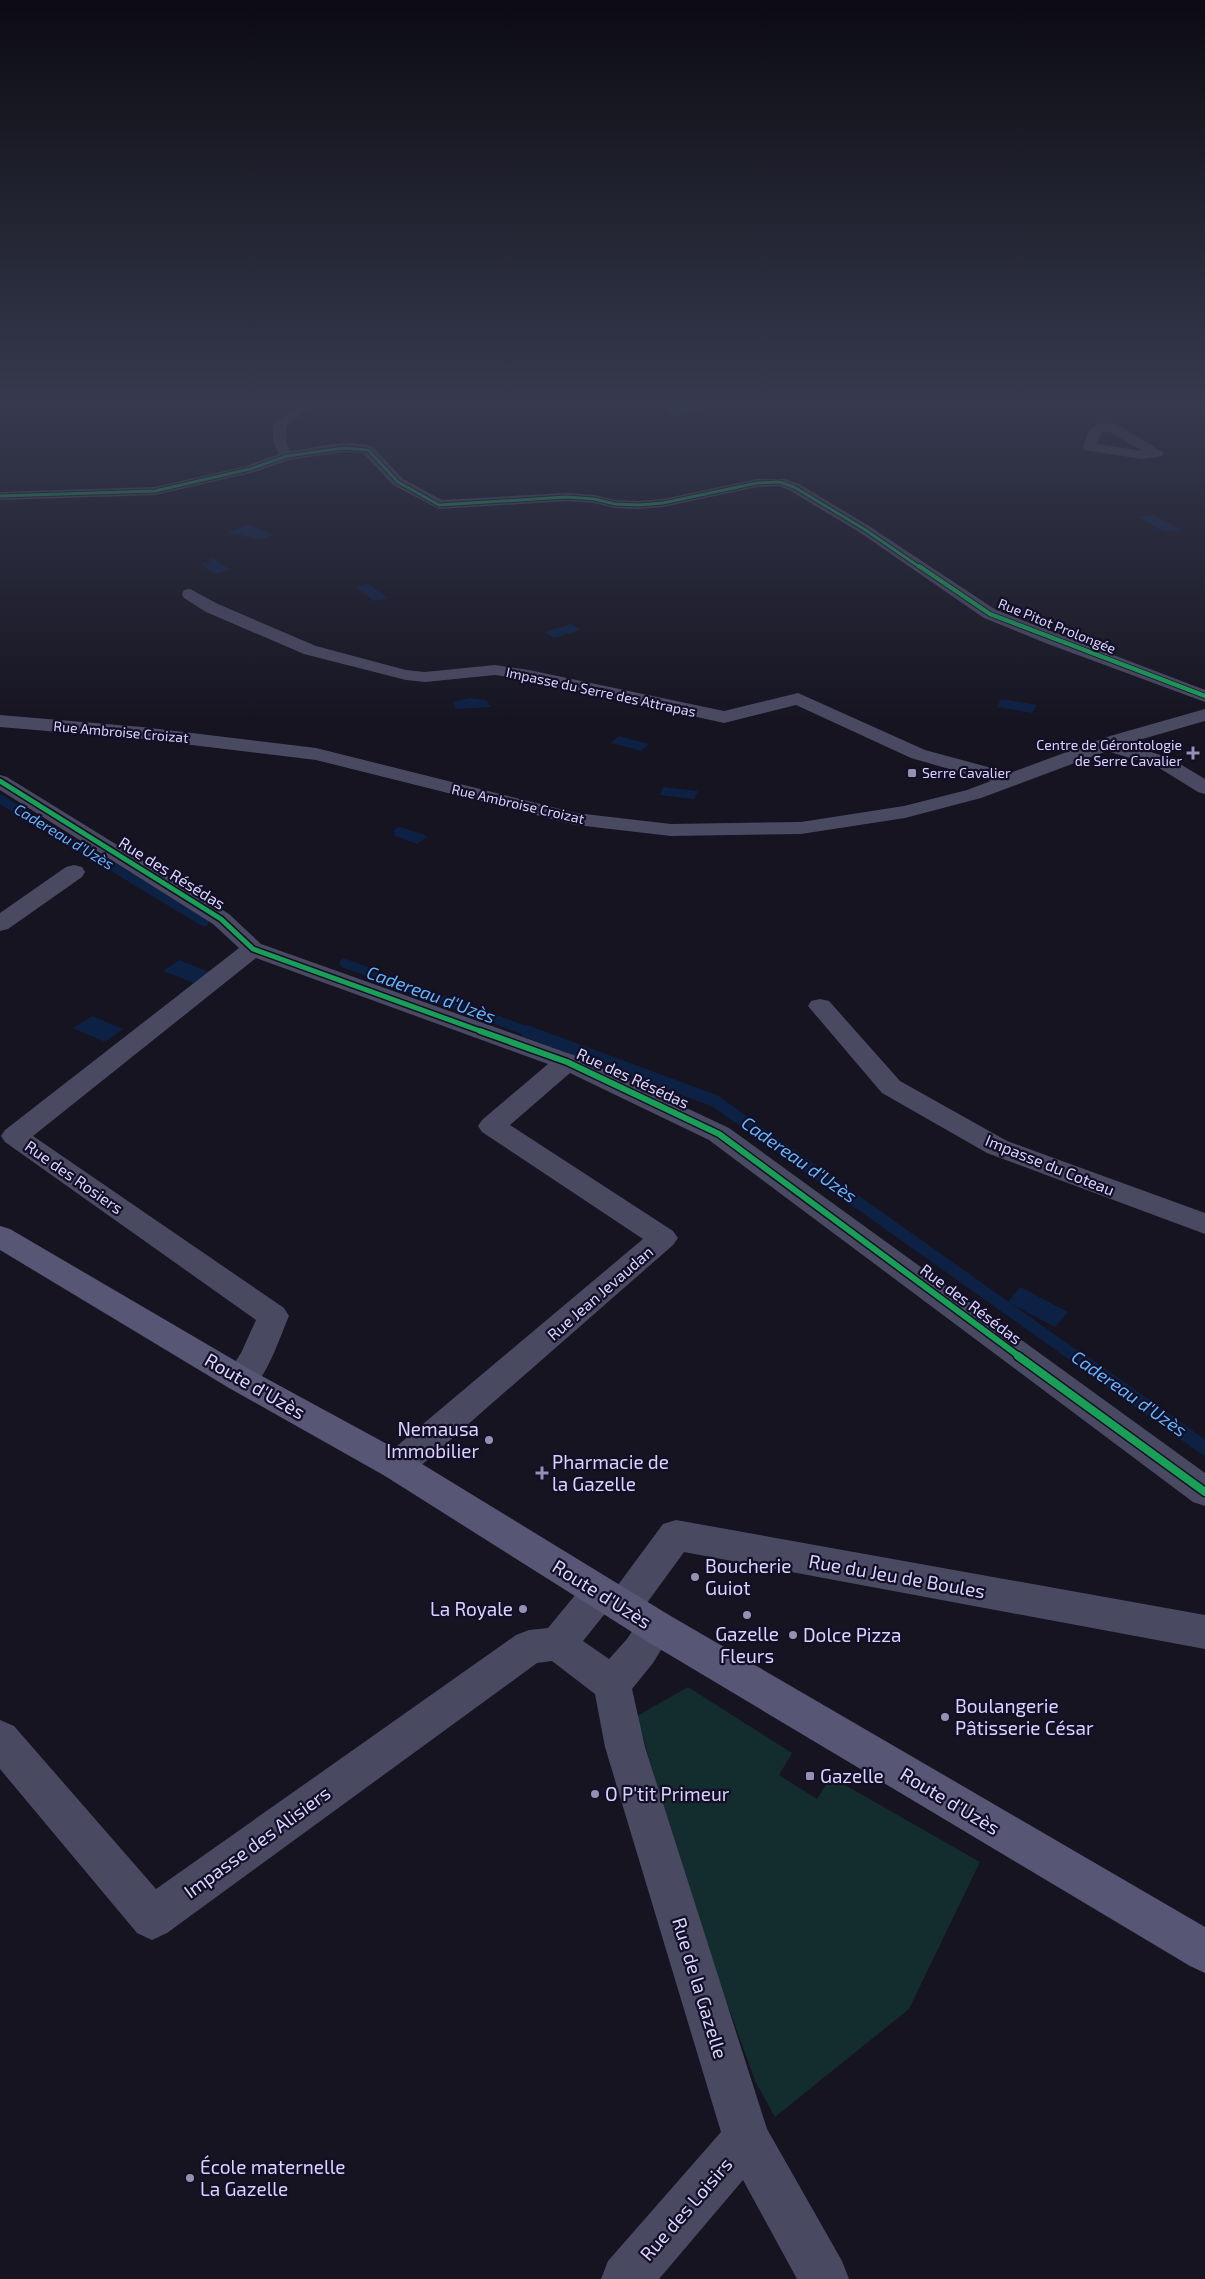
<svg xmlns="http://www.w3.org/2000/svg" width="1205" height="2279" font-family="'Exo 2',sans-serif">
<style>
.green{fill:#132c2d}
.water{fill:#0d2144}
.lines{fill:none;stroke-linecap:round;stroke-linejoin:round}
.stream-far2{stroke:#0d2144;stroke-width:9}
.stream-far1{stroke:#0d2144;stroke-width:12}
.stream{stroke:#0d2144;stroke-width:14}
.street{fill:#4a4962;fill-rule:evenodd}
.secondary{fill:#575674;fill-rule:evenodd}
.cycleway-far4-casing{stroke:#130f26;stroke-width:5}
.cycleway-far3-casing{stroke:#130f26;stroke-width:6}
.cycleway-far2-casing{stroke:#130f26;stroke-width:8}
.cycleway-far1-casing{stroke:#130f26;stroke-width:9}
.cycleway-casing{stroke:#130f26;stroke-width:11}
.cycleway-far4{stroke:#1a9f57;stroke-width:3}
.cycleway-far3{stroke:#1a9f57;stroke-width:4.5}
.cycleway-far2{stroke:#1a9f57;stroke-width:5}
.cycleway-far1{stroke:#1a9f57;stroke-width:6}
.cycleway{stroke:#1a9f57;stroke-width:8}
.poi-dot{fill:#9591b1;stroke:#130f26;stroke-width:2}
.labels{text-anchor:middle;stroke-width:4.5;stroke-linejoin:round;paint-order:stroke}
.far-street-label{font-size:14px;fill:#d9d4ff;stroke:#130f26}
.far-poi-label{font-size:14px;fill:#d9d4ff;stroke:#130f26;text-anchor:end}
.far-water-label{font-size:15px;font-style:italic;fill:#62b6ff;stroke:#130f26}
.street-label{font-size:16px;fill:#d9d4ff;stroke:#130f26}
.water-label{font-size:18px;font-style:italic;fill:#62b6ff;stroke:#130f26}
.near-street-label{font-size:19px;fill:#d9d4ff;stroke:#130f26}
.near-poi-label{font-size:19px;fill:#d9d4ff;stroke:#130f26;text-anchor:start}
</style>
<rect width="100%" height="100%" fill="#161421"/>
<path class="green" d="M 688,1687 L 792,1753 L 779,1775 L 817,1799 L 831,1777 L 980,1862 L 909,2009 L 775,2117 L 755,2081 L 689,1897 L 637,1716 Z"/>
<path class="water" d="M 1154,515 L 1181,530 L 1164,532 L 1138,517 Z
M 248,525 L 274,535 L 258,540 L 238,534 L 233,535 L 227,533 Z
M 213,558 L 231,570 L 215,574 L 200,564 L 211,561 L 209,559 Z
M 369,584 L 387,598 L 374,601 L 356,587 Z
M 571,624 L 581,630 L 554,638 L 544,632 Z
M 469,698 L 486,700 L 491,707 L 456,709 L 453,702 Z
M 1001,699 L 1037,705 L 1032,713 L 997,707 Z
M 619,736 L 649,744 L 641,751 L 611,743 Z
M 663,787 L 698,791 L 694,799 L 660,795 Z
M 398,827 L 400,827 L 428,836 L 417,844 L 393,835 L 395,833 L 393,831 Z
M 179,960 L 212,973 L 197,984 L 163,971 Z
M 92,1016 L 123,1029 L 105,1042 L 73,1028 Z
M 1020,1287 L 1068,1312 L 1055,1327 L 1008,1302 Z"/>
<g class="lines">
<path class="stream-far2" d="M 0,799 L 204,922
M 344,963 L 529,1032"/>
<path class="stream-far1" d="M 526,1031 L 715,1101 L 1076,1357"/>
<path class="stream" d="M 1075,1356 L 1205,1448"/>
<path class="street" d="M 300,403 L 314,403 L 286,426 L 286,442 L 290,451 C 316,448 349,437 373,447 L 403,479 L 442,500 L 566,493 L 594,495 L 615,500 L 639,501 L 663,499 L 757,479 L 785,479 L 799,484 L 869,526 L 996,610 L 1205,690 L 1205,702 L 1048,644 L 984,618 L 859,532 L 789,490 L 779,486 L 757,487 L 663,507 L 639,509 L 615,508 L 594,503 L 566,501 L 439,509 L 393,485 L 363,453 L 344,452 L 289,460 L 255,472 L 155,495 L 0,500 L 0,492 L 155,487 L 246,466 L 279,454 L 273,442 L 273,425 Z
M 693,403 L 708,403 C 701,412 675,420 667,411 L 668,408 Z
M 1103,423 L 1116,424 L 1164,453 L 1162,456 L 1142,459 L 1085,450 L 1083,447 C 1086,434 1090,426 1103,423 ZM 1108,431 L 1143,451 L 1097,444 L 1102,432 Z
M 190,589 L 218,604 L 316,646 L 406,670 L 425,672 L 495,665 L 529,670 L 724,711 L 798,693 L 925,750 L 1010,773 L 1110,736 L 1205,709 L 1205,721 L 1125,744 L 1170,758 L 1205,779 L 1205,794 L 1198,792 L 1156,766 L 1107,751 L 981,798 L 905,818 L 801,834 L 671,836 L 576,825 L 316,760 L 142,739 L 0,727 L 0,715 L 142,727 L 316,748 L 576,813 L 671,824 L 801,822 L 904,806 L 967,790 L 991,781 L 911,758 L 796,705 L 724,723 L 529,680 L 495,675 L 425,682 L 406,680 L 304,654 L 206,612 L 184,598 L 182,594 L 184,590 Z
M 0,775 L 7,777 L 229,914 L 261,944 L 576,1056 L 729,1128 L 1205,1473 L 1205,1506 L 1193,1502 L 709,1140 L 570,1073 L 510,1125 L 673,1231 L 678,1238 L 673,1245 L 409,1476 L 397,1480 L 385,1476 L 380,1466 L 385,1456 L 643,1239 L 482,1132 L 478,1126 L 482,1120 L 548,1064 L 256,958 L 33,1136 L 284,1308 L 289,1316 C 281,1334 267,1378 251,1388 C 243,1393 236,1390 229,1388 L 224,1379 L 241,1353 L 256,1320 L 5,1142 L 1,1136 L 5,1130 L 239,948 L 213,924 L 0,790 Z
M 74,865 L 82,867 L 85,872 L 82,877 L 8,929 L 0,931 L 0,913 L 66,867 Z
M 820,999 L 829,1001 L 900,1081 L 1007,1141 L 1205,1213 L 1205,1234 L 987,1153 L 882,1093 L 808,1006 L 811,1001 Z
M 676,1520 L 1205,1615 L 1205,1649 L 684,1552 L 636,1618 L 623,1623 L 610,1618 L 607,1611 L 583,1641 L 609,1659 L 627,1639 L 643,1615 L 656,1610 L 669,1615 L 675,1627 L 653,1663 L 632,1689 L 645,1747 L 767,2129 L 842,2261 L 849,2279 L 797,2279 L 743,2180 L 659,2279 L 601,2279 L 608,2261 L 721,2132 L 605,1747 L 595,1694 L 552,1661 L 537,1663 L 167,1933 L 152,1940 L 137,1933 L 0,1769 L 0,1720 L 14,1726 L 156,1889 L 516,1635 L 529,1630 L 548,1628 L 586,1582 L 599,1577 L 612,1582 L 615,1589 L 663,1524 Z"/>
<path class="secondary" d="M 0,1226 L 10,1229 L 251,1370 L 409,1456 L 669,1615 L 1205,1927 L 1205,1973 L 1190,1966 L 643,1639 L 385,1476 L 229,1388 L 0,1250 Z"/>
<g class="cycleway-far4-casing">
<path id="cycleway-far4" d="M 0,496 L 155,491 L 250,469 L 287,456 L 344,448 L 368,450 L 398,482 L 439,505 L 566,497 L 594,499 L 615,504 L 639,505 L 663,503 L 757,483 L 780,482 L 794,487 L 864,529 L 921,568"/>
</g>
<g class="cycleway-far3-casing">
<path id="cycleway-far3" d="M 919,566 L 990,614 L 1205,696"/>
</g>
<g class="cycleway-far2-casing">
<path id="cycleway-far2" d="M 0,781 L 221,919 L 253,949 L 483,1032"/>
</g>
<g class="cycleway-far1-casing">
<path id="cycleway-far1" d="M 480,1031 L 567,1062 L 719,1134 L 1020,1357"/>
</g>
<g class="cycleway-casing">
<path id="cycleway" d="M 1018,1356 L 1205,1492"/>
</g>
<use href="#cycleway-far4" class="cycleway-far4"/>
<use href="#cycleway-far3" class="cycleway-far3"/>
<use href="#cycleway-far2" class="cycleway-far2"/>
<use href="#cycleway-far1" class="cycleway-far1"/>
<use href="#cycleway" class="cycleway"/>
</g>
<linearGradient id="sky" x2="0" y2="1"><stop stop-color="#0c0b12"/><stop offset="0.56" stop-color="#363a4e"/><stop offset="1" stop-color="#363a4e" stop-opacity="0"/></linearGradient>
<rect width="1205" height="722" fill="url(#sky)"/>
<g class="poi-dot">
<path d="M1190.5 745.5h5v5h5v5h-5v5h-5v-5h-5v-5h5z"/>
<rect x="907" y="768" width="10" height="10" rx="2.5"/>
<circle cx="489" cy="1440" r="5"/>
<path d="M539.5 1465.5h5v5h5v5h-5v5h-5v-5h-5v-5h5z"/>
<circle cx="695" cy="1577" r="5"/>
<circle cx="523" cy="1609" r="5"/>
<circle cx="747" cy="1615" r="5"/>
<circle cx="793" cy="1635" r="5"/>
<circle cx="945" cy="1717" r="5"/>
<rect x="805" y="1771" width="10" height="10" rx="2.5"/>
<circle cx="595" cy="1794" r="5"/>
<circle cx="190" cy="2178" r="5"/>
</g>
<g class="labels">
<g class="far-street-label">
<text transform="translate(1057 626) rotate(22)" y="5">Rue Pitot Prolongée</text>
<text transform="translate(601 692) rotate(12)" y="5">Impasse du Serre des Attrapas</text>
<text transform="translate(121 732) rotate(5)" y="5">Rue Ambroise Croizat</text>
<text transform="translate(518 804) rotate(13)" y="5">Rue Ambroise Croizat</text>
</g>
<g class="far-poi-label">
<text x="1182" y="750">Centre de Gérontologie<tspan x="1182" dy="16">de Serre Cavalier</tspan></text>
<text x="922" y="778" text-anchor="start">Serre Cavalier</text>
</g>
<g class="far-water-label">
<text transform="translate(64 837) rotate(31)" y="5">Cadereau d'Uzès</text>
</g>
<g class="street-label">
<text transform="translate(172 873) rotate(32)" y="6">Rue des Résédas</text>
<text transform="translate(633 1078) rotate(25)" y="6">Rue des Résédas</text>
<text transform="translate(1050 1165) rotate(22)" y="6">Impasse du Coteau</text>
<text transform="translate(74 1177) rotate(35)" y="6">Rue des Rosiers</text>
<text transform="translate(600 1293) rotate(-41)" y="6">Rue Jean Jevaudan</text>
<text transform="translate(971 1304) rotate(37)" y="6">Rue des Résédas</text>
</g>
<g class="water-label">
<text transform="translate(431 995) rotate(20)" y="6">Cadereau d'Uzès</text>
<text transform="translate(799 1160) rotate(35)" y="6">Cadereau d'Uzès</text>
<text transform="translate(1129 1394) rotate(35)" y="6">Cadereau d'Uzès</text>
</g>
<g class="near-street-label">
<text transform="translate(255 1386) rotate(30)" y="7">Route d'Uzès</text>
<text transform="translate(897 1576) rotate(10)" y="7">Rue du Jeu de Boules</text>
<text transform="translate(602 1594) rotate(32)" y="7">Route d'Uzès</text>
<text transform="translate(950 1801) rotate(31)" y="7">Route d'Uzès</text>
<text transform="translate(257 1842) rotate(-36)" y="7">Impasse des Alisiers</text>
<text transform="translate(700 1988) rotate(73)" y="7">Rue de la Gazelle</text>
<text transform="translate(686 2209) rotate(-49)" y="7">Rue des Loisirs</text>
</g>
<g class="near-poi-label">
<text x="479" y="1436" text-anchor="end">Nemausa<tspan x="479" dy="22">Immobilier</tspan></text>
<text x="552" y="1469">Pharmacie de<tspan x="552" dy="22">la Gazelle</tspan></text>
<text x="705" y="1573">Boucherie<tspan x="705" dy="22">Guiot</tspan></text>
<text x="513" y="1616" text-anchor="end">La Royale</text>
<text x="747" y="1641" text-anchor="middle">Gazelle<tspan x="747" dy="22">Fleurs</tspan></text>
<text x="803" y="1642">Dolce Pizza</text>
<text x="955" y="1713">Boulangerie<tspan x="955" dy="22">Pâtisserie César</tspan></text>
<text x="820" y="1783">Gazelle</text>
<text x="605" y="1801">O P'tit Primeur</text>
<text x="200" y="2174">École maternelle<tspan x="200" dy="22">La Gazelle</tspan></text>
</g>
</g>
</svg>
